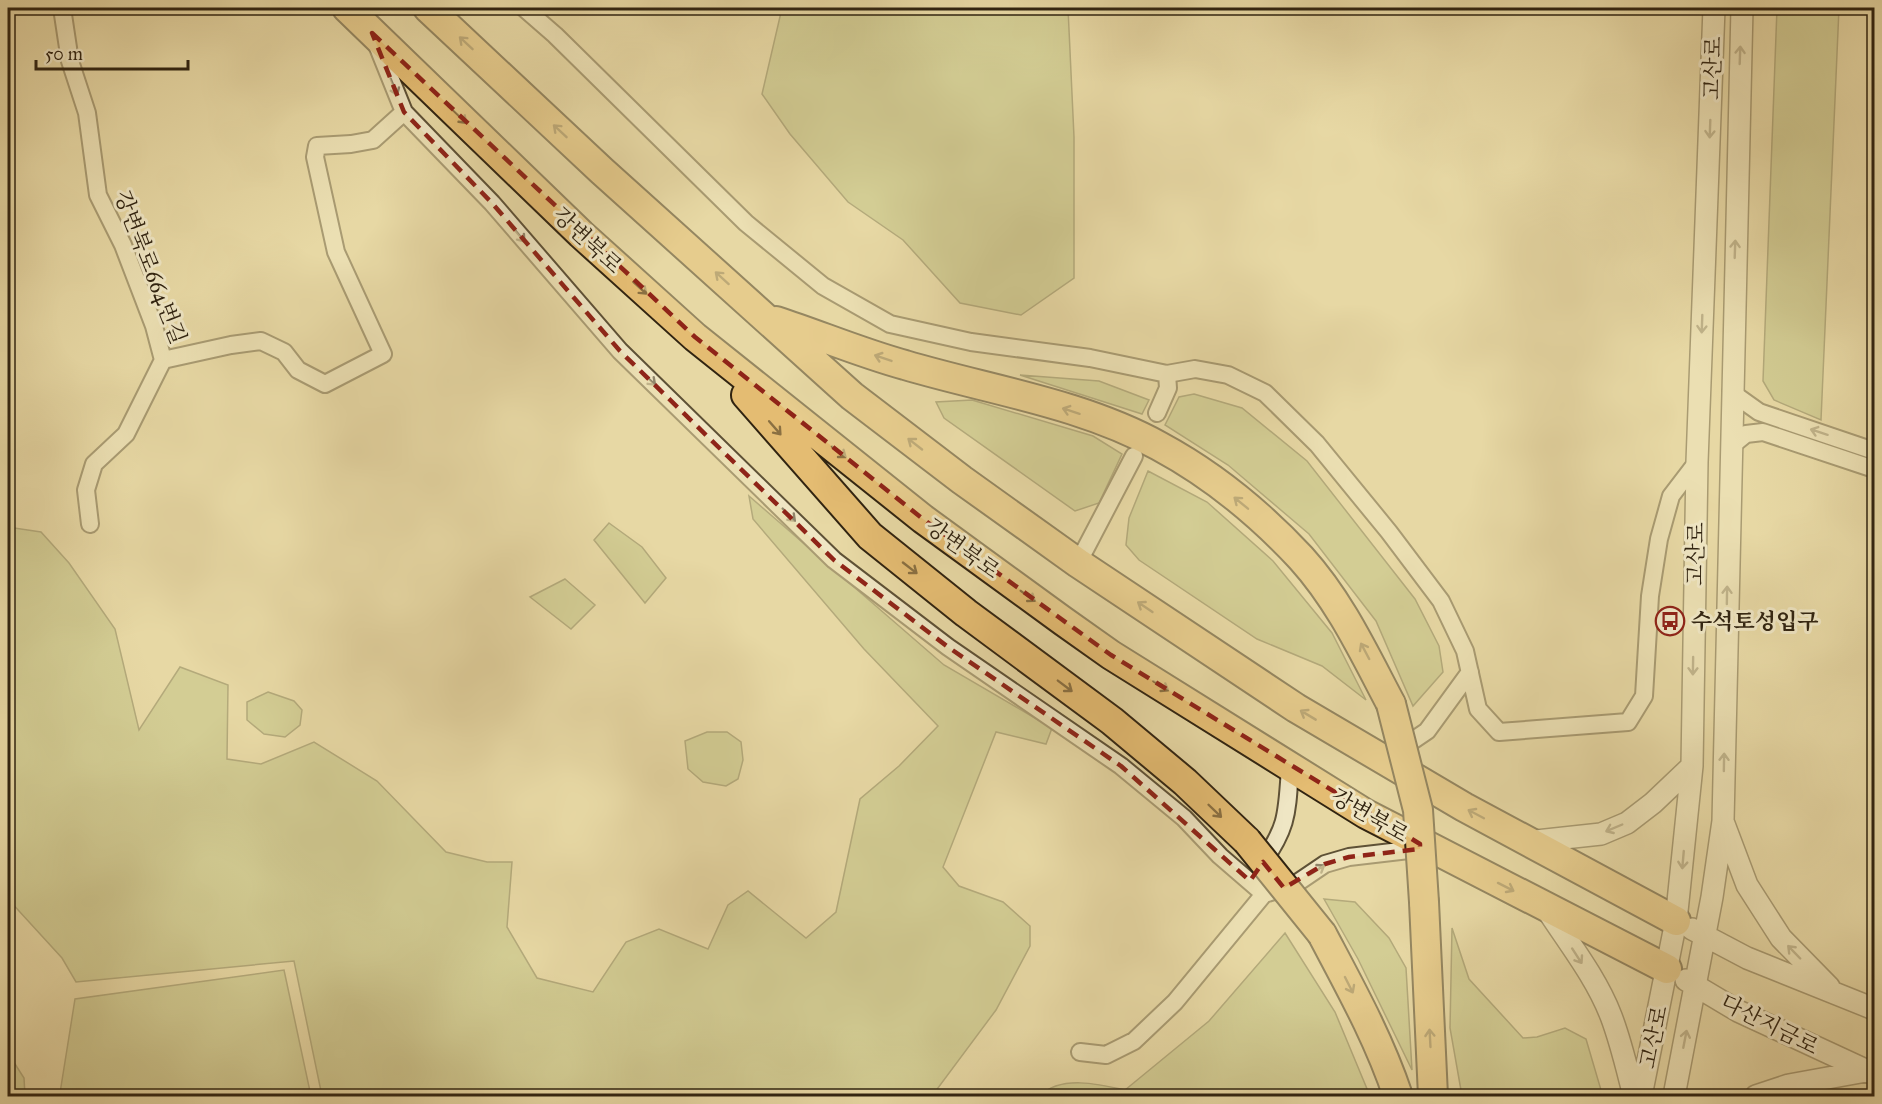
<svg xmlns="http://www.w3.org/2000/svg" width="1882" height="1104" font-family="'IM FELL Great Primer','Noto Serif KR',serif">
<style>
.green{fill:#babe82;stroke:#76714a;stroke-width:1.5}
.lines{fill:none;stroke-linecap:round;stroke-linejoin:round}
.minor-casing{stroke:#5e5136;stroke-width:20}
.tertiary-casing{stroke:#5e5136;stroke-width:24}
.trunk-casing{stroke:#312411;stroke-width:32}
.minor{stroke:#efe6c4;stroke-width:16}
.tertiary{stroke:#efe6c4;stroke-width:21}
.trunk{stroke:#e4bc72;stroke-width:28}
.trunk-bridge-casing{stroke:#312411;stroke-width:32;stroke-linecap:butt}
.trunk-bridge{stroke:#e4bc72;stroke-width:28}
.oneway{stroke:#8a7042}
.oneway2{stroke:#90856a}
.marked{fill:none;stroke:#8f2418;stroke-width:4.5;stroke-dasharray:12 8;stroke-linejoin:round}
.labels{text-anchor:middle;stroke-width:6;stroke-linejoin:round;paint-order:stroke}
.street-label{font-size:22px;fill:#312411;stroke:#efe6c4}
.poi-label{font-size:22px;font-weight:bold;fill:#312411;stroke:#efe6c4;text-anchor:start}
</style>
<rect width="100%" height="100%" fill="#e7d8a4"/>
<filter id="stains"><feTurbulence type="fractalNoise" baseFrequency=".00333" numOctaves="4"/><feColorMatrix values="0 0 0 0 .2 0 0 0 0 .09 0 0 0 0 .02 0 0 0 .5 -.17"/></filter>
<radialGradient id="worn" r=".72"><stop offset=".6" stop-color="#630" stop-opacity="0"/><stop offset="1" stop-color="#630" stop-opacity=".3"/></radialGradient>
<path class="green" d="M 782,8 L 1068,8 L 1074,137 L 1074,278 L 1021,315 L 960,303 L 903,240 L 848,202 L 790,134 L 762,94 Z
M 1777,8 L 1839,8 L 1821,420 L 1774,400 L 1763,381 Z
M 1020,375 L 1099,381 L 1149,400 L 1142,414 Z
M 1194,394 L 1242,408 L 1307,461 L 1415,599 L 1439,646 L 1443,672 L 1413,706 L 1376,621 L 1309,534 L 1228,465 L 1165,425 L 1179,397 Z
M 972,400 L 1093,436 L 1122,454 L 1099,503 L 1075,511 L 944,418 L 936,402 Z
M 1148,471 L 1207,502 L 1273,561 L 1332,633 L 1366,700 L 1322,666 L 1257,639 L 1139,560 L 1126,545 L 1129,518 Z
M 749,496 L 944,665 L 1052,728 L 1046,744 L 996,732 L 943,867 L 959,886 L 1003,902 L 1030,926 L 1030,946 L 996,1010 L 932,1096 L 322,1096 L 294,961 L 76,982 L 62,958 L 8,899 L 8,527 L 41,532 L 69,563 L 115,629 L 139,730 L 180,667 L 228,685 L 227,759 L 261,764 L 314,742 L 377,781 L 446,852 L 487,862 L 512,862 L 507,927 L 537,978 L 593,992 L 626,942 L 659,929 L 708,949 L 728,905 L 748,891 L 806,938 L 836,912 L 860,799 L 899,766 L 938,726 L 864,649 L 753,519 Z
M 609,523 L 642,547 L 666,578 L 645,603 L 594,540 Z
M 565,579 L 595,605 L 571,629 L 530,597 Z
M 268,692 L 294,701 L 302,710 L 300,725 L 285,737 L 264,734 L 247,720 L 247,702 Z
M 707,732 L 727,732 L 741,742 L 743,760 L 738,779 L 726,786 L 703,782 L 688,769 L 685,741 Z
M 1324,899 L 1355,902 L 1389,938 L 1406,968 L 1412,1070 L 1358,959 Z
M 1452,928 L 1469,979 L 1523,1038 L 1537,1037 L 1565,1028 L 1586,1039 L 1601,1090 L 1600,1096 L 1462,1096 L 1450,1028 Z
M 1285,933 L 1335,1012 L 1370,1096 L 1040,1096 C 1060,1075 1099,1084 1125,1090 L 1209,1021 Z
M 284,970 L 311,1096 L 66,1096 L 60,1093 L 75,999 Z
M 8,1053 L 24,1078 L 25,1096 L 8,1096 Z"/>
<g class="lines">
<g class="minor-casing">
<path id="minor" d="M 62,8 L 70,61 L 87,113 L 98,195 L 123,245 L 154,326 L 163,360 L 126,434 L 94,464 L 86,490 L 90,524
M 524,8 L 555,35 L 746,223 L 823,286 L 890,324 L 971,342 L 1090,358 L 1167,374 L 1168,388 L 1157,413
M 377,45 L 404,112 L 492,203 L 620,351 L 834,560 L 948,647 L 1121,766 L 1184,818 L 1220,856 L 1264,894
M 163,360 L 231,345 L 261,341 L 284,352 L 298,370 L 325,384 L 383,354 L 336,252 L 315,157 L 317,146 L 351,144 L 373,140 L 404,112
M 1167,374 L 1195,369 L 1228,375 L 1265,393 L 1317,444 L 1389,532 L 1441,601 L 1465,651 L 1478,709 L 1499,732 L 1628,722 L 1644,696 L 1650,596 L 1659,539 L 1671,496 L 1697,462
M 1731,392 L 1759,412 L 1874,451
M 1730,447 L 1746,434 L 1763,432 L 1874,469
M 1078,563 L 1134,456
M 1396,752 L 1427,731 L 1470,672
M 1260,866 C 1288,827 1287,814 1290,767
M 1080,1052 L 1106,1055 L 1134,1041 L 1175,1002 L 1264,894 L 1294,885 L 1325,864 L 1349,857 L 1426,848"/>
</g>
<g class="tertiary-casing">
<path id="tertiary" d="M 1724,824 L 1747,885 L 1781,938 L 1829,987
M 1527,842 L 1601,834 L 1627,823 L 1653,803 L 1692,766
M 1546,908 C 1568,942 1596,977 1611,1016 C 1621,1042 1627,1069 1634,1096
M 1692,929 L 1747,958 L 1874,1009
M 1686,980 L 1738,1011 L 1874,1074
M 1641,1096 L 1676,921 L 1692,766 L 1697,462 L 1714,8
M 1674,1096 L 1712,897 L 1723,821 L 1742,8
M 1756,1096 L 1789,1085 L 1866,1071"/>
</g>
<g class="trunk-casing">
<path id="trunk" d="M 347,8 L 581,234 L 695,337 L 923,519 L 1063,621 L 1111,655 L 1366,814 L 1667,969
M 428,8 L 602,171 L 852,396 L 962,480 L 1078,563 L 1296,708 L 1464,807 L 1676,921
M 776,321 C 819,335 861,353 905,365 C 989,390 1081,403 1159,446 C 1211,474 1261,515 1301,558 C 1340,601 1364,653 1391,704
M 746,395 L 870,536 L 966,613 L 1112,721 L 1185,782 L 1247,841
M 1424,902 L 1433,1096
M 1322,934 C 1350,987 1379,1039 1398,1096"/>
</g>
<use href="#minor" class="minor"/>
<use href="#tertiary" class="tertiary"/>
<use href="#trunk" class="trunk"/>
<g class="trunk-bridge-casing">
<path id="trunk-bridge" d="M 1391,704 L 1418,810 L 1424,902
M 1247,841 L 1322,934"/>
</g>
<use href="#trunk-bridge" class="trunk-bridge"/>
</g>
<defs><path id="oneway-shaft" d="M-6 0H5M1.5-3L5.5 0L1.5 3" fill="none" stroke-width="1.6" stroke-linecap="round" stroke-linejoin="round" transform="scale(1.5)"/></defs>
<g class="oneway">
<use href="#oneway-shaft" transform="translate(466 43) rotate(-137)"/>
<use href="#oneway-shaft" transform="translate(460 117) rotate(44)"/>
<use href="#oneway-shaft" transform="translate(560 131) rotate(-137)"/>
<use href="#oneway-shaft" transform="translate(722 278) rotate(-138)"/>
<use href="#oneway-shaft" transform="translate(640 288) rotate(42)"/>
<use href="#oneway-shaft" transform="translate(883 358) rotate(-161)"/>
<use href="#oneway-shaft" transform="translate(1071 411) rotate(-162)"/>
<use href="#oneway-shaft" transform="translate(775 428) rotate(49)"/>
<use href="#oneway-shaft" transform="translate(915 444) rotate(-142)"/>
<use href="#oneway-shaft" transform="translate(839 452) rotate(38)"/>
<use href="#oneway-shaft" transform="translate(1241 503) rotate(-141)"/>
<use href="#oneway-shaft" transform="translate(910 568) rotate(38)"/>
<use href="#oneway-shaft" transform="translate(1028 596) rotate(36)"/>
<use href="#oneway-shaft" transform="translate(1145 607) rotate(-146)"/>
<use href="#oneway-shaft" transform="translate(1365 651) rotate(-118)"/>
<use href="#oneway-shaft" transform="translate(1065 686) rotate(37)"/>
<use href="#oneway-shaft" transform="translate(1161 686) rotate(32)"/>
<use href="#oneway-shaft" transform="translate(1308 715) rotate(-149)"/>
<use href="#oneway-shaft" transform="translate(1215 811) rotate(44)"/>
<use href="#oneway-shaft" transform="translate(1476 814) rotate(-152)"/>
<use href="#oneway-shaft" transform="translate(1506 887) rotate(27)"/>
<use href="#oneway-shaft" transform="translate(1349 985) rotate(63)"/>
<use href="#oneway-shaft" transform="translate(1430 1038) rotate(-93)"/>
</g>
<g class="oneway2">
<use href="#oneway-shaft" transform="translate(1740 55) rotate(-88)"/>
<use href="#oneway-shaft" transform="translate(394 87) rotate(68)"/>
<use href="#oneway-shaft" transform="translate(1710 129) rotate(92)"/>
<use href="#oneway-shaft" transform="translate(519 235) rotate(50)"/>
<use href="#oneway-shaft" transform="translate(1735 249) rotate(-88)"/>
<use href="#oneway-shaft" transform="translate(1702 324) rotate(92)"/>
<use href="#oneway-shaft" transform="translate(649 379) rotate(43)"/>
<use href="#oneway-shaft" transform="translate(1819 432) rotate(-162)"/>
<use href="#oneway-shaft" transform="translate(789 515) rotate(45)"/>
<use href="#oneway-shaft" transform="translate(1727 595) rotate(-89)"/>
<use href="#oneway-shaft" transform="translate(1693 666) rotate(91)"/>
<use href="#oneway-shaft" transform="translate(1724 762) rotate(-89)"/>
<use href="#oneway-shaft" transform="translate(1614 828) rotate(157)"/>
<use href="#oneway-shaft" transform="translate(1683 860) rotate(95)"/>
<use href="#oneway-shaft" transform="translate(1317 870) rotate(-33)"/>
<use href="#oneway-shaft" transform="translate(1794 952) rotate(-134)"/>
<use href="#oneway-shaft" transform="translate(1577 956) rotate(57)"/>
<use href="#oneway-shaft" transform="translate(1685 1039) rotate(-79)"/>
</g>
<path d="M0 0H1882V1104H0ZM 372,33 L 695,337 L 923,519 L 1111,655 L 1420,844 L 1420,849 L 1349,857 L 1325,864 L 1284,888 L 1263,862 L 1250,881 L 1121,766 L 948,647 L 834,560 L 620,351 L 492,203 L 404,112 Z" fill="#e7d8a4" fill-opacity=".55" fill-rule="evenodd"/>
<path class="marked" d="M 372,33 L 695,337 L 923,519 L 1111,655 L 1420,844 L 1420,849 L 1349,857 L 1325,864 L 1284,888 L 1263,862 L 1250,881 L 1121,766 L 948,647 L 834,560 L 620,351 L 492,203 L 404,112 Z"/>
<defs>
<g id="bus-ring" transform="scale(1.5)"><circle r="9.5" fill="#efe6c4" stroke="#8f2418" stroke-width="1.5"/><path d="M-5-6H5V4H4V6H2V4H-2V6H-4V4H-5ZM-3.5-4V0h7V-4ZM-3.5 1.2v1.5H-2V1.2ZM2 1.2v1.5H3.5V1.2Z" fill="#8f2418"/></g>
</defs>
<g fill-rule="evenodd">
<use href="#bus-ring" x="1670" y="621"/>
</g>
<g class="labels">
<g class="street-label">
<text transform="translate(1712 68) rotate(-88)" y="8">고산로</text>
<text transform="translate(588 240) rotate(43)" y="8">강변북로</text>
<text transform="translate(151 267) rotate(69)" y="8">강변북로664번길</text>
<text transform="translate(963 548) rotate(36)" y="8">강변북로</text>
<text transform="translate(1695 554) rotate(-89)" y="8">고산로</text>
<text transform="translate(1370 815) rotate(30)" y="8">강변북로</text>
<text transform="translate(1770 1024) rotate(27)" y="8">다산지금로</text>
<text transform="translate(1653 1037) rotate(-78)" y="8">고산로</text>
</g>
<g class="poi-label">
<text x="1691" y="629">수석토성입구</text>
</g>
</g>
<rect width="1882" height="1104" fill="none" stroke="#e7d8a4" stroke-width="30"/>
<rect x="9" y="9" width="1864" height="1086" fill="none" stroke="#312411" stroke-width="3"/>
<rect x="15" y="15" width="1852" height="1074" fill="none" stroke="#312411" stroke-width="1.5"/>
<path d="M36 60v9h152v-9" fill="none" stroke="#312411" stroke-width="3"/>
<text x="45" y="60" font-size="18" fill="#312411" stroke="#efe6c4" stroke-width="4.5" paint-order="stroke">50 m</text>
<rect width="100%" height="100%" filter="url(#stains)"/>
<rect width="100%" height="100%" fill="url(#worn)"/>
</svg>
